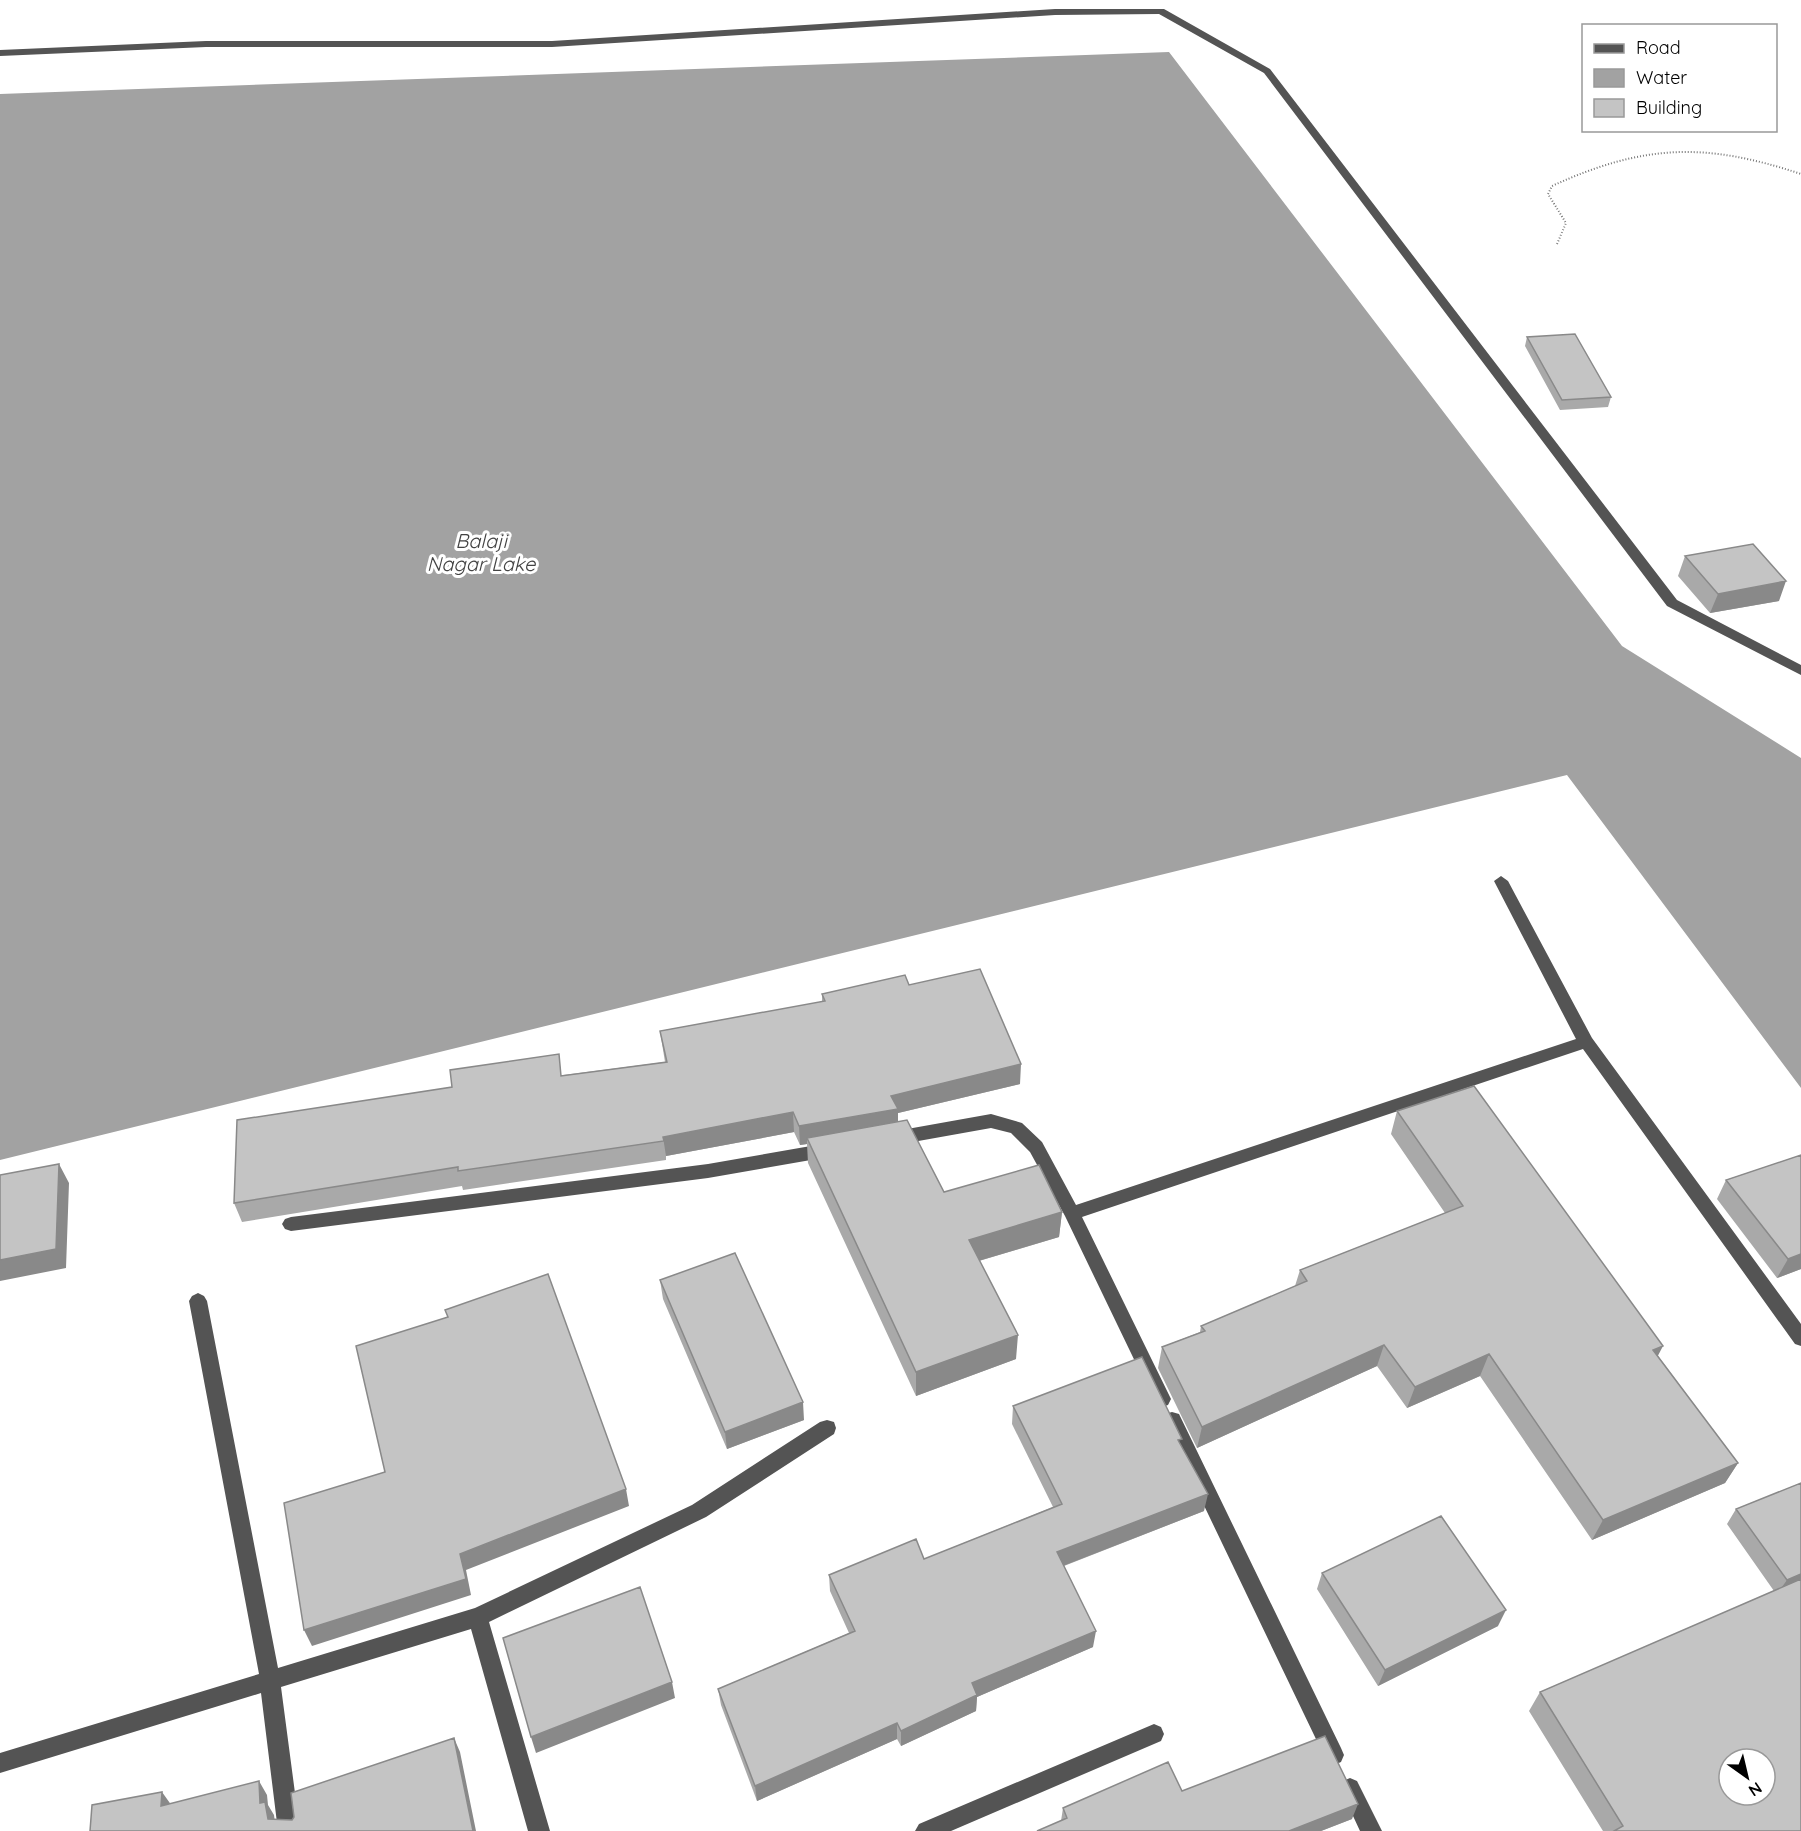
<svg xmlns="http://www.w3.org/2000/svg" width="1801" height="1831" font-family="Quicksand,sans-serif">
<style>
.water{fill:#a2a2a2}
.lines{fill:none;stroke-linecap:round;stroke-linejoin:round}
.path{stroke:#767676;stroke-width:2;stroke-dasharray:1 2;stroke-linecap:butt}
.minor{fill:#545454;fill-rule:evenodd}
.wall{fill:#a9a9a9}
.shaded-wall{fill:#898989}
.building{fill:#c4c4c4;stroke:#898989;stroke-width:1.5;fill-rule:evenodd}
.labels{text-anchor:middle;stroke-width:6;stroke-linejoin:round;paint-order:stroke}
.water-label{font-size:20px;font-style:italic;fill:#434343;stroke:#fff}
</style>
<rect width="100%" height="100%" fill="#fff"/>
<path class="water" d="M 1169,52 L 1622,646 L 1801,758 L 1801,1088 L 1567,775 L 0,1160 L 0,94 Z"/>
<g class="lines">
<path class="path" d="M 1557,244 L 1566,223 L 1548,194 L 1552,186 C 1644,144 1705,142 1801,174"/>
<path class="minor" d="M 1055,9 L 1164,9 L 1270,69 L 1677,600 L 1801,665 L 1801,675 L 1667,606 L 1264,73 L 1159,14 L 1055,15 L 552,47 L 206,47 L 0,56 L 0,50 L 206,41 L 552,41 Z
M 1501,876 L 1508,881 L 1592,1038 L 1801,1324 L 1801,1346 L 1795,1344 L 1583,1049 L 1082,1217 L 1171,1399 L 1168,1405 L 1162,1407 L 1156,1405 L 1065,1216 L 1030,1152 L 1011,1133 L 991,1128 L 896,1145 L 890,1143 L 888,1138 L 890,1133 L 896,1131 L 991,1114 L 1022,1123 L 1042,1142 L 1076,1205 L 1576,1039 L 1494,881 Z
M 828,1143 L 834,1145 L 836,1150 L 834,1155 L 828,1157 L 708,1178 L 291,1231 L 285,1229 L 282,1224 L 285,1219 L 291,1217 L 708,1164 Z
M 198,1293 L 204,1296 L 207,1301 L 278,1668 L 475,1608 L 692,1505 L 820,1422 L 827,1420 L 834,1422 L 836,1428 L 834,1434 L 706,1517 L 489,1622 L 550,1831 L 528,1831 L 471,1629 L 281,1687 L 300,1831 L 278,1831 L 261,1693 L 0,1773 L 0,1753 L 259,1674 L 189,1301 L 192,1296 Z
M 1172,1412 L 1179,1414 L 1341,1748 L 1344,1755 L 1341,1762 L 1334,1765 L 1327,1762 L 1163,1420 L 1165,1414 Z
M 1154,1724 L 1161,1727 L 1164,1734 L 1161,1741 L 951,1831 L 915,1831 L 919,1824 Z
M 1350,1778 L 1357,1781 L 1382,1831 L 1360,1831 L 1340,1788 L 1343,1781 Z"/>
</g>
<path class="wall" d="M 1527,337 L 1611,397 L 1608,407 L 1560,410 L 1525,346 Z
M 1685,556 L 1779,601 L 1710,613 L 1678,576 Z
M 909,985 L 1020,1084 L 898,1113 L 898,1122 L 944,1192 L 1062,1212 L 1059,1237 L 979,1261 L 1016,1359 L 916,1396 L 808,1163 L 807,1144 L 800,1145 L 794,1132 L 666,1156 L 666,1160 L 463,1190 L 462,1186 L 242,1222 L 234,1203 L 452,1087 L 563,1075 L 665,1062 L 660,1031 L 822,1002 L 822,994 Z
M 1397,1111 L 1658,1356 L 1738,1463 L 1725,1483 L 1592,1540 L 1480,1376 L 1407,1408 L 1377,1366 L 1197,1448 L 1158,1368 L 1162,1347 L 1200,1332 L 1201,1326 L 1295,1286 L 1300,1270 L 1445,1213 L 1391,1134 Z
M 1801,1155 L 1801,1269 L 1777,1278 L 1717,1199 L 1726,1180 Z
M 660,1280 L 804,1420 L 727,1449 L 663,1299 Z
M 1013,1406 L 1180,1444 L 1204,1511 L 1064,1566 L 1093,1647 L 977,1697 L 976,1711 L 901,1746 L 897,1739 L 757,1801 L 721,1705 L 718,1689 L 849,1633 L 830,1591 L 829,1575 L 924,1559 L 1053,1507 L 1012,1424 Z
M 1801,1483 L 1801,1831 L 1603,1831 L 1529,1711 L 1540,1692 L 1774,1591 L 1727,1524 L 1736,1509 Z
M 1322,1573 L 1498,1626 L 1378,1686 L 1317,1589 Z
M 1182,1791 L 1352,1819 L 1321,1831 L 1037,1831 L 1061,1821 L 1063,1808 Z"/>
<path class="shaded-wall" d="M 1786,581 L 1779,601 L 1710,613 L 1718,594 Z
M 1021,1064 L 1020,1084 L 898,1113 L 898,1128 L 807,1138 L 807,1144 L 800,1145 L 799,1126 L 891,1096 Z
M 793,1112 L 794,1132 L 666,1156 L 663,1137 Z
M 59,1164 L 69,1183 L 66,1268 L 0,1281 L 0,1260 Z
M 1062,1212 L 1059,1237 L 968,1264 L 969,1240 Z
M 1801,1254 L 1801,1269 L 1777,1278 L 1788,1259 Z
M 1018,1335 L 1016,1359 L 916,1396 L 916,1372 Z
M 1384,1345 L 1377,1366 L 1197,1448 L 1202,1427 Z
M 1663,1346 L 1652,1367 L 1653,1350 Z
M 1489,1354 L 1480,1376 L 1407,1408 L 1415,1387 Z
M 803,1402 L 804,1420 L 727,1449 L 725,1432 Z
M 1738,1463 L 1725,1483 L 1592,1540 L 1603,1520 Z
M 626,1489 L 629,1506 L 466,1570 L 471,1595 L 312,1646 L 304,1630 L 460,1554 Z
M 1208,1494 L 1204,1511 L 1055,1569 L 1057,1552 Z
M 1801,1574 L 1801,1584 L 1777,1594 L 1787,1580 Z
M 1506,1610 L 1498,1626 L 1378,1686 L 1385,1670 Z
M 1096,1631 L 1093,1647 L 977,1697 L 976,1711 L 901,1746 L 901,1731 L 972,1683 Z
M 672,1682 L 675,1698 L 536,1753 L 531,1737 Z
M 897,1723 L 897,1739 L 757,1801 L 755,1786 Z
M 454,1738 L 460,1752 L 476,1831 L 473,1831 Z
M 259,1781 L 267,1795 L 268,1805 L 274,1815 L 276,1831 L 268,1819 L 260,1803 Z
M 162,1792 L 172,1806 L 161,1806 Z
M 1358,1804 L 1352,1819 L 1321,1831 L 1289,1831 Z"/>
<path class="building" d="M 1575,334 L 1611,397 L 1562,400 L 1527,337 Z
M 1753,544 L 1786,581 L 1718,594 L 1685,556 Z
M 980,969 L 1021,1064 L 891,1096 L 898,1109 L 799,1126 L 793,1112 L 663,1137 L 664,1141 L 458,1171 L 458,1167 L 234,1203 L 237,1120 L 452,1087 L 450,1070 L 559,1054 L 561,1076 L 667,1062 L 660,1031 L 825,1001 L 822,994 L 905,975 L 909,985 Z
M 1474,1086 L 1663,1346 L 1653,1350 L 1738,1463 L 1603,1520 L 1489,1354 L 1415,1387 L 1384,1345 L 1202,1427 L 1162,1347 L 1205,1331 L 1201,1326 L 1307,1281 L 1300,1270 L 1463,1206 L 1397,1111 Z
M 907,1120 L 944,1192 L 1039,1165 L 1062,1212 L 969,1240 L 1018,1335 L 916,1372 L 807,1138 Z
M 1801,1155 L 1801,1254 L 1788,1259 L 1726,1180 Z
M 59,1164 L 56,1249 L 0,1260 L 0,1175 Z
M 735,1253 L 803,1402 L 725,1432 L 660,1280 Z
M 548,1274 L 626,1489 L 460,1554 L 466,1579 L 304,1630 L 284,1503 L 385,1472 L 356,1346 L 448,1317 L 445,1310 Z
M 1142,1357 L 1182,1439 L 1178,1440 L 1208,1494 L 1057,1552 L 1096,1631 L 972,1683 L 977,1695 L 901,1731 L 897,1723 L 755,1786 L 718,1689 L 855,1631 L 829,1575 L 916,1539 L 924,1559 L 1062,1504 L 1013,1406 Z
M 1801,1483 L 1801,1574 L 1787,1580 L 1736,1509 Z
M 1441,1516 L 1506,1610 L 1385,1670 L 1322,1573 Z
M 1801,1579 L 1801,1831 L 1614,1831 L 1623,1826 L 1540,1692 ZM 1729,1759 L 1765,1759 L 1765,1795 L 1729,1795 Z
M 640,1587 L 672,1682 L 531,1737 L 503,1638 Z
M 1325,1736 L 1358,1804 L 1289,1831 L 1037,1831 L 1067,1818 L 1063,1808 L 1168,1762 L 1182,1791 Z
M 454,1738 L 473,1831 L 90,1831 L 92,1805 L 162,1792 L 161,1806 L 259,1781 L 260,1803 L 265,1802 L 268,1819 L 292,1820 L 294,1817 L 291,1793 Z"/>
<g class="labels">
<g class="water-label">
<text x="481" y="548">Balaji<tspan x="481" dy="23">Nagar Lake</tspan></text>
</g>
</g>
<rect x="1582" y="24" width="195" height="108" fill="#ffffff" stroke="#999999" stroke-width="1.5"/>
<rect x="1594" y="44" width="30" height="9" fill="#545454" stroke="#999999" stroke-width="1.5"/>
<text x="1636" y="54" font-size="18" fill="#000000">Road</text>
<rect x="1594" y="69" width="30" height="18" fill="#a2a2a2" stroke="#999999" stroke-width="1.5"/>
<text x="1636" y="84" font-size="18" fill="#000000">Water</text>
<rect x="1594" y="99" width="30" height="18" fill="#c4c4c4" stroke="#999999" stroke-width="1.5"/>
<text x="1636" y="114" font-size="18" fill="#000000">Building</text>
<g transform="translate(1747 1777) rotate(146)"><circle r="28" fill="#ffffff" stroke="#999999" stroke-width="1.5"/>
<path d="M0-4.5L10 22L0 15L-10 22Z" fill="#000000"/>
<text y="-9" font-size="16" font-weight="bold" text-anchor="middle" fill="#000000">N</text>
</g>
</svg>
